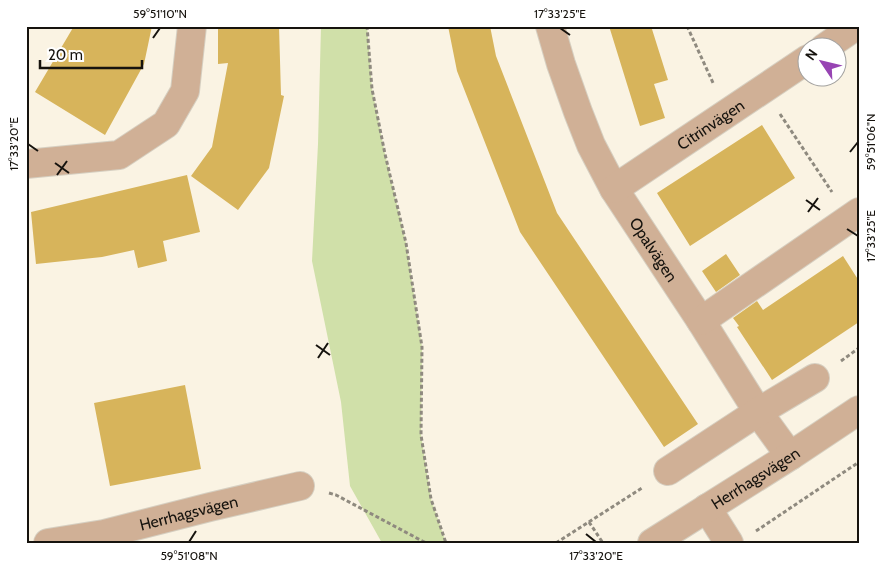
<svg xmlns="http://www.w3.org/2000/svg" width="885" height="569" font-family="Cabin,sans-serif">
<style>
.green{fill:#d0e0a9}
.building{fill:#d7b45b}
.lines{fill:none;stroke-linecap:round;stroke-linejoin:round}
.minor-casing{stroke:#d6cfc1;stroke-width:30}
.path{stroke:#8f8a7f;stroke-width:3;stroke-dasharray:4 2.5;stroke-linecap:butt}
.minor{stroke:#d0b096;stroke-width:28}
.ticks{fill:none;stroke:#16130e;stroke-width:2}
.labels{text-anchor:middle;stroke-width:5;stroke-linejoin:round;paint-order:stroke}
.street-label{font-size:16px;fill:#16130e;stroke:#fff}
.neatline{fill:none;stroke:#16130e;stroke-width:2}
.ticks-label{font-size:12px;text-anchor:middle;fill:#16130e}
</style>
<rect width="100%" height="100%" fill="#faf3e3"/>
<path class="green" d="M 321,26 L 367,26 L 372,89 L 385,154 L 406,243 L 422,347 L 421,435 L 431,499 L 446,543 L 382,543 L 350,486 L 341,402 L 312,261 L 318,144 Z"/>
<path class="building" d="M 74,26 L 152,26 L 144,64 L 105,135 L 35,92 Z
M 218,26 L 279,26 L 281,95 L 284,96 L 269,168 L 238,210 L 191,176 L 212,147 L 228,63 L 218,64 Z
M 448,26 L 490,26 L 496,56 L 557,213 L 698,424 L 664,447 L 520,232 L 457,71 Z
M 609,26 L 651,26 L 668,80 L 654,84 L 665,118 L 640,126 Z
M 762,125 L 795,178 L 690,246 L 657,193 Z
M 187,175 L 200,232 L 163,241 L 167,261 L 138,268 L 134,250 L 102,257 L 36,264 L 31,212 Z
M 726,254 L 740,275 L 716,292 L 702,271 Z
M 843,256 L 859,281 L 859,322 L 772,380 L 737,327 L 739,326 L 733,318 L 757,301 L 763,310 Z
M 185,385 L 201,469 L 110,486 L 94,403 Z"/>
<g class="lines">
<g class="minor-casing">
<g id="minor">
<path id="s1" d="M 550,26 L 561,64 L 578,112 L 591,145 L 614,189 L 701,321 L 758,412 L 790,456"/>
<path d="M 824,48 L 856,26"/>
<path d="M 26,164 L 119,155 L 166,124 L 185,91 L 192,26"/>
<path id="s2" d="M 614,189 L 808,59"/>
<path d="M 701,321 L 859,212"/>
<path d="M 668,471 L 758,412 L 815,378"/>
<path d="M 707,508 L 729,543"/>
<path id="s3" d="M 48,543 L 104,534 L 210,507 L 300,486"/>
<path id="s4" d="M 652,543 L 790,456 L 859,410"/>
</g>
</g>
<path class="path" d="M 367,26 L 372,89 L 385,154 L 406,243 L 422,347 L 421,435 L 431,499 L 446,543
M 687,26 L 714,85
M 780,114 L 832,192
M 841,361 L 859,348
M 329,493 L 336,495 L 426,543
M 589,522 L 603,543
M 756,531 L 859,462
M 556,543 L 642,488"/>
<use href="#minor" class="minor"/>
</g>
<path class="ticks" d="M 560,28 L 570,35M 153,38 L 160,28M 28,144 L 38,151M 850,152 L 858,142M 55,163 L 69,173M 57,175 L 67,161M 806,200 L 820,210M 808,212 L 818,198M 847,229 L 858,236M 316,345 L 330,355M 318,358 L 328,343M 586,534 L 596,542M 189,542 L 196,531"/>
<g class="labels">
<g class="street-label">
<text dy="6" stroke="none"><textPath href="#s2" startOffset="116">Citrinvägen</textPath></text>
<text dy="6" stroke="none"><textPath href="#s1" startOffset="248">Opalvägen</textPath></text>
<text dy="6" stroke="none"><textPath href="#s4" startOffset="122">Herrhagsvägen</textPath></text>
<text dy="6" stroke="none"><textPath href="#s3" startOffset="144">Herrhagsvägen</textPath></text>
</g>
</g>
<rect width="885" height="569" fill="none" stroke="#ffffff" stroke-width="55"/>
<g transform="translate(822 62) rotate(305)"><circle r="24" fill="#ffffff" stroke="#a2a19f"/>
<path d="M0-4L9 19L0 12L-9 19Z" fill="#9744b3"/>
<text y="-8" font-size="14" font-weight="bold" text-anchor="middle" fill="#16130e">N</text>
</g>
<path d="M40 60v8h102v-8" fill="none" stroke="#16130e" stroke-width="2.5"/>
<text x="48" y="60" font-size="15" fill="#16130e" stroke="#ffffff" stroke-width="4" paint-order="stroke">20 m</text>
<rect x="28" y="28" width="830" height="514" class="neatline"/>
<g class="ticks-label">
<text x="160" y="18">59°51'10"N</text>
<text x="560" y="18">17°33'25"E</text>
<text transform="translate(871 142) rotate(-90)" y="4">59°51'06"N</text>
<text transform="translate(14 144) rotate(-90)" y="4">17°33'20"E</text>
<text transform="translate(871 236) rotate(-90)" y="4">17°33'25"E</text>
<text x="189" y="560">59°51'08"N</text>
<text x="596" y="560">17°33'20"E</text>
</g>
</svg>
